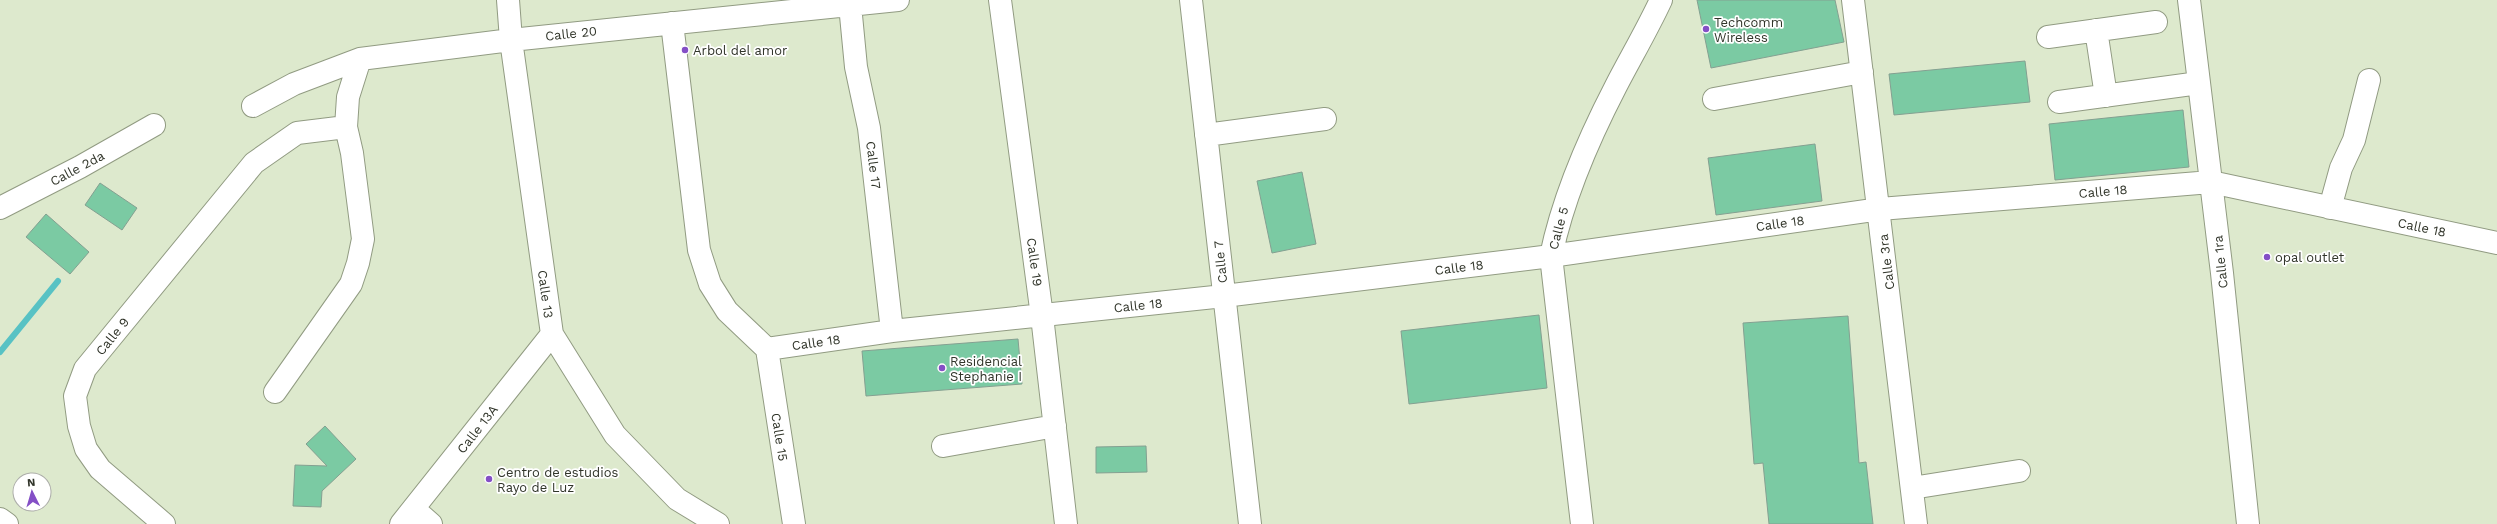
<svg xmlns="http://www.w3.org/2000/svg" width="2497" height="524" font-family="'Work Sans',sans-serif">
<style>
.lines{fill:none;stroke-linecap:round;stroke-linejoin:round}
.stream{stroke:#58c2c4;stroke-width:6}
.building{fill:#7bcaa3;stroke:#84a091}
.minor-casing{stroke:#919b82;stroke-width:24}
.minor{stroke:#fff;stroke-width:22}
.poi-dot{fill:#844fc6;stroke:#fff;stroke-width:1.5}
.labels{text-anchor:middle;stroke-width:3.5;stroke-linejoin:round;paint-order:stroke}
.poi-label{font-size:13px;fill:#31352a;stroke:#fff;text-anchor:start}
.street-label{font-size:13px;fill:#31352a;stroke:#fff}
</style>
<rect width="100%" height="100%" fill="#dde9cd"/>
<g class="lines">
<path class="stream" d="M 0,352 L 58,281"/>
</g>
<path class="building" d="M 1697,0 L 1835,0 L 1844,42 L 1711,68 Z
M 2025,61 L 2030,102 L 1894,115 L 1889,74 Z
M 2183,110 L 2189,167 L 2055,180 L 2049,124 Z
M 1815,144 L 1822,201 L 1716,215 L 1708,158 Z
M 1302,172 L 1316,244 L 1272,253 L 1257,181 Z
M 100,183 L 137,208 L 122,230 L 85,205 Z
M 46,214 L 89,252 L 70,274 L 26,237 Z
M 1539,315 L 1547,388 L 1409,404 L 1401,331 Z
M 1848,316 L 1859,463 L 1866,462 L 1873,524 L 1769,524 L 1763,463 L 1754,464 L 1743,323 Z
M 1018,339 L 1022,384 L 866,396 L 862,351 Z
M 325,426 L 356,459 L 322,491 L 321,507 L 293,506 L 295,465 L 327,466 L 306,444 Z
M 1146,446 L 1147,472 L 1096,473 L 1096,447 Z"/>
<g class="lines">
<g class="minor-casing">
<path id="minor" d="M 508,0 L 511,40 L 552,334 L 615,435 L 677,499 L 718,524
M 852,0 L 850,5 L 856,67 L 869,128 L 892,331
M 1000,0 L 1042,316 L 1066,524
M 1191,0 L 1250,524
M 1853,0 L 1916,524
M 2189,0 L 2222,273 L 2248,524
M 672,23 L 699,250 L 710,284 L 727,311 L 767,349
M 2096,30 L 2106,96
M 2048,37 L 2156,22
M 1714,99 L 1862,72
M 2059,102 L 2199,83
M 253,106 L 294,84 L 360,59 L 511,40 L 898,0
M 1206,135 L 1325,119
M 0,208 L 80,167 L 154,125
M 2330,208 L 2341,168 L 2354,140 L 2369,80
M 767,349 L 892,331 L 1224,296 L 1551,256 L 1880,209 L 2211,182 L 2497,243
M 767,349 L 794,524
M 275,392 L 351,284 L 358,263 L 363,239 L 352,153 L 346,127 L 348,97 L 360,59
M 943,446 L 1055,426
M 1912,488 L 2019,471
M 414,509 L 431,524
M 0,519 L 7,524
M 164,524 L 100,469 L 86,449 L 79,426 L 75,396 L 85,369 L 254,163 L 297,133 L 346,127
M 401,524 L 552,334
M 1582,524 L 1551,256 C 1563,197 1588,140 1616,86 C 1631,57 1647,30 1661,0"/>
</g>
<use href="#minor" class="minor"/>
</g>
<g class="poi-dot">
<circle cx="1706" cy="29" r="4"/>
<circle cx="685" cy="50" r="4"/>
<circle cx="2267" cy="257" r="4"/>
<circle cx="942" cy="368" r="4"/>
<circle cx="489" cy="479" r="4"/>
</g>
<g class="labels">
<g class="poi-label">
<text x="1714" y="27">Techcomm<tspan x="1714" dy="15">Wireless</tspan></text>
<text x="693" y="55">Arbol del amor</text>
<text x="2275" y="262">opal outlet</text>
<text x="950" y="366">Residencial<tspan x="950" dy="15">Stephanie I</tspan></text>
<text x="497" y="477">Centro de estudios<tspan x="497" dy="15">Rayo de Luz</tspan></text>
</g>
<g class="street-label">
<text transform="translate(571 33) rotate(-6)" y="5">Calle 20</text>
<text transform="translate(874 165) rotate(83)" y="5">Calle 17</text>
<text transform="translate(77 168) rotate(-28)" y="5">Calle 2da</text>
<text transform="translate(2103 191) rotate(-5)" y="5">Calle 18</text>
<text transform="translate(1780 223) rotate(-8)" y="5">Calle 18</text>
<text transform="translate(2422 227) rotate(12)" y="5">Calle 18</text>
<text transform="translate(1558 228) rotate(-75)" y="5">Calle 5</text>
<text transform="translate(1035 262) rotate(82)" y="5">Calle 19</text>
<text transform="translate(1220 262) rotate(-96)" y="5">Calle 7</text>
<text transform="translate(1886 262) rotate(-97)" y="5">Calle 3ra</text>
<text transform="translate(2220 262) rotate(-96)" y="5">Calle 1ra</text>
<text transform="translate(1459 267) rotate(-7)" y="5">Calle 18</text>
<text transform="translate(546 294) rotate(82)" y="5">Calle 13</text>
<text transform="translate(1138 305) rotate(-6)" y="5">Calle 18</text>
<text transform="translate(112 336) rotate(-51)" y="5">Calle 9</text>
<text transform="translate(816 342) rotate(-8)" y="5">Calle 18</text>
<text transform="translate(477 429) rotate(-52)" y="5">Calle 13A</text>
<text transform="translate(780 437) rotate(81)" y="5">Calle 15</text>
</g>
</g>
<g transform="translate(32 492) rotate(355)"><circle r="19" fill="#ffffff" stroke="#adaeaa"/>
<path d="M0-3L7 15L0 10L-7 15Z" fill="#844fc6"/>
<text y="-6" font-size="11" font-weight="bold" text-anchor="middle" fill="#31352a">N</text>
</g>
</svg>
